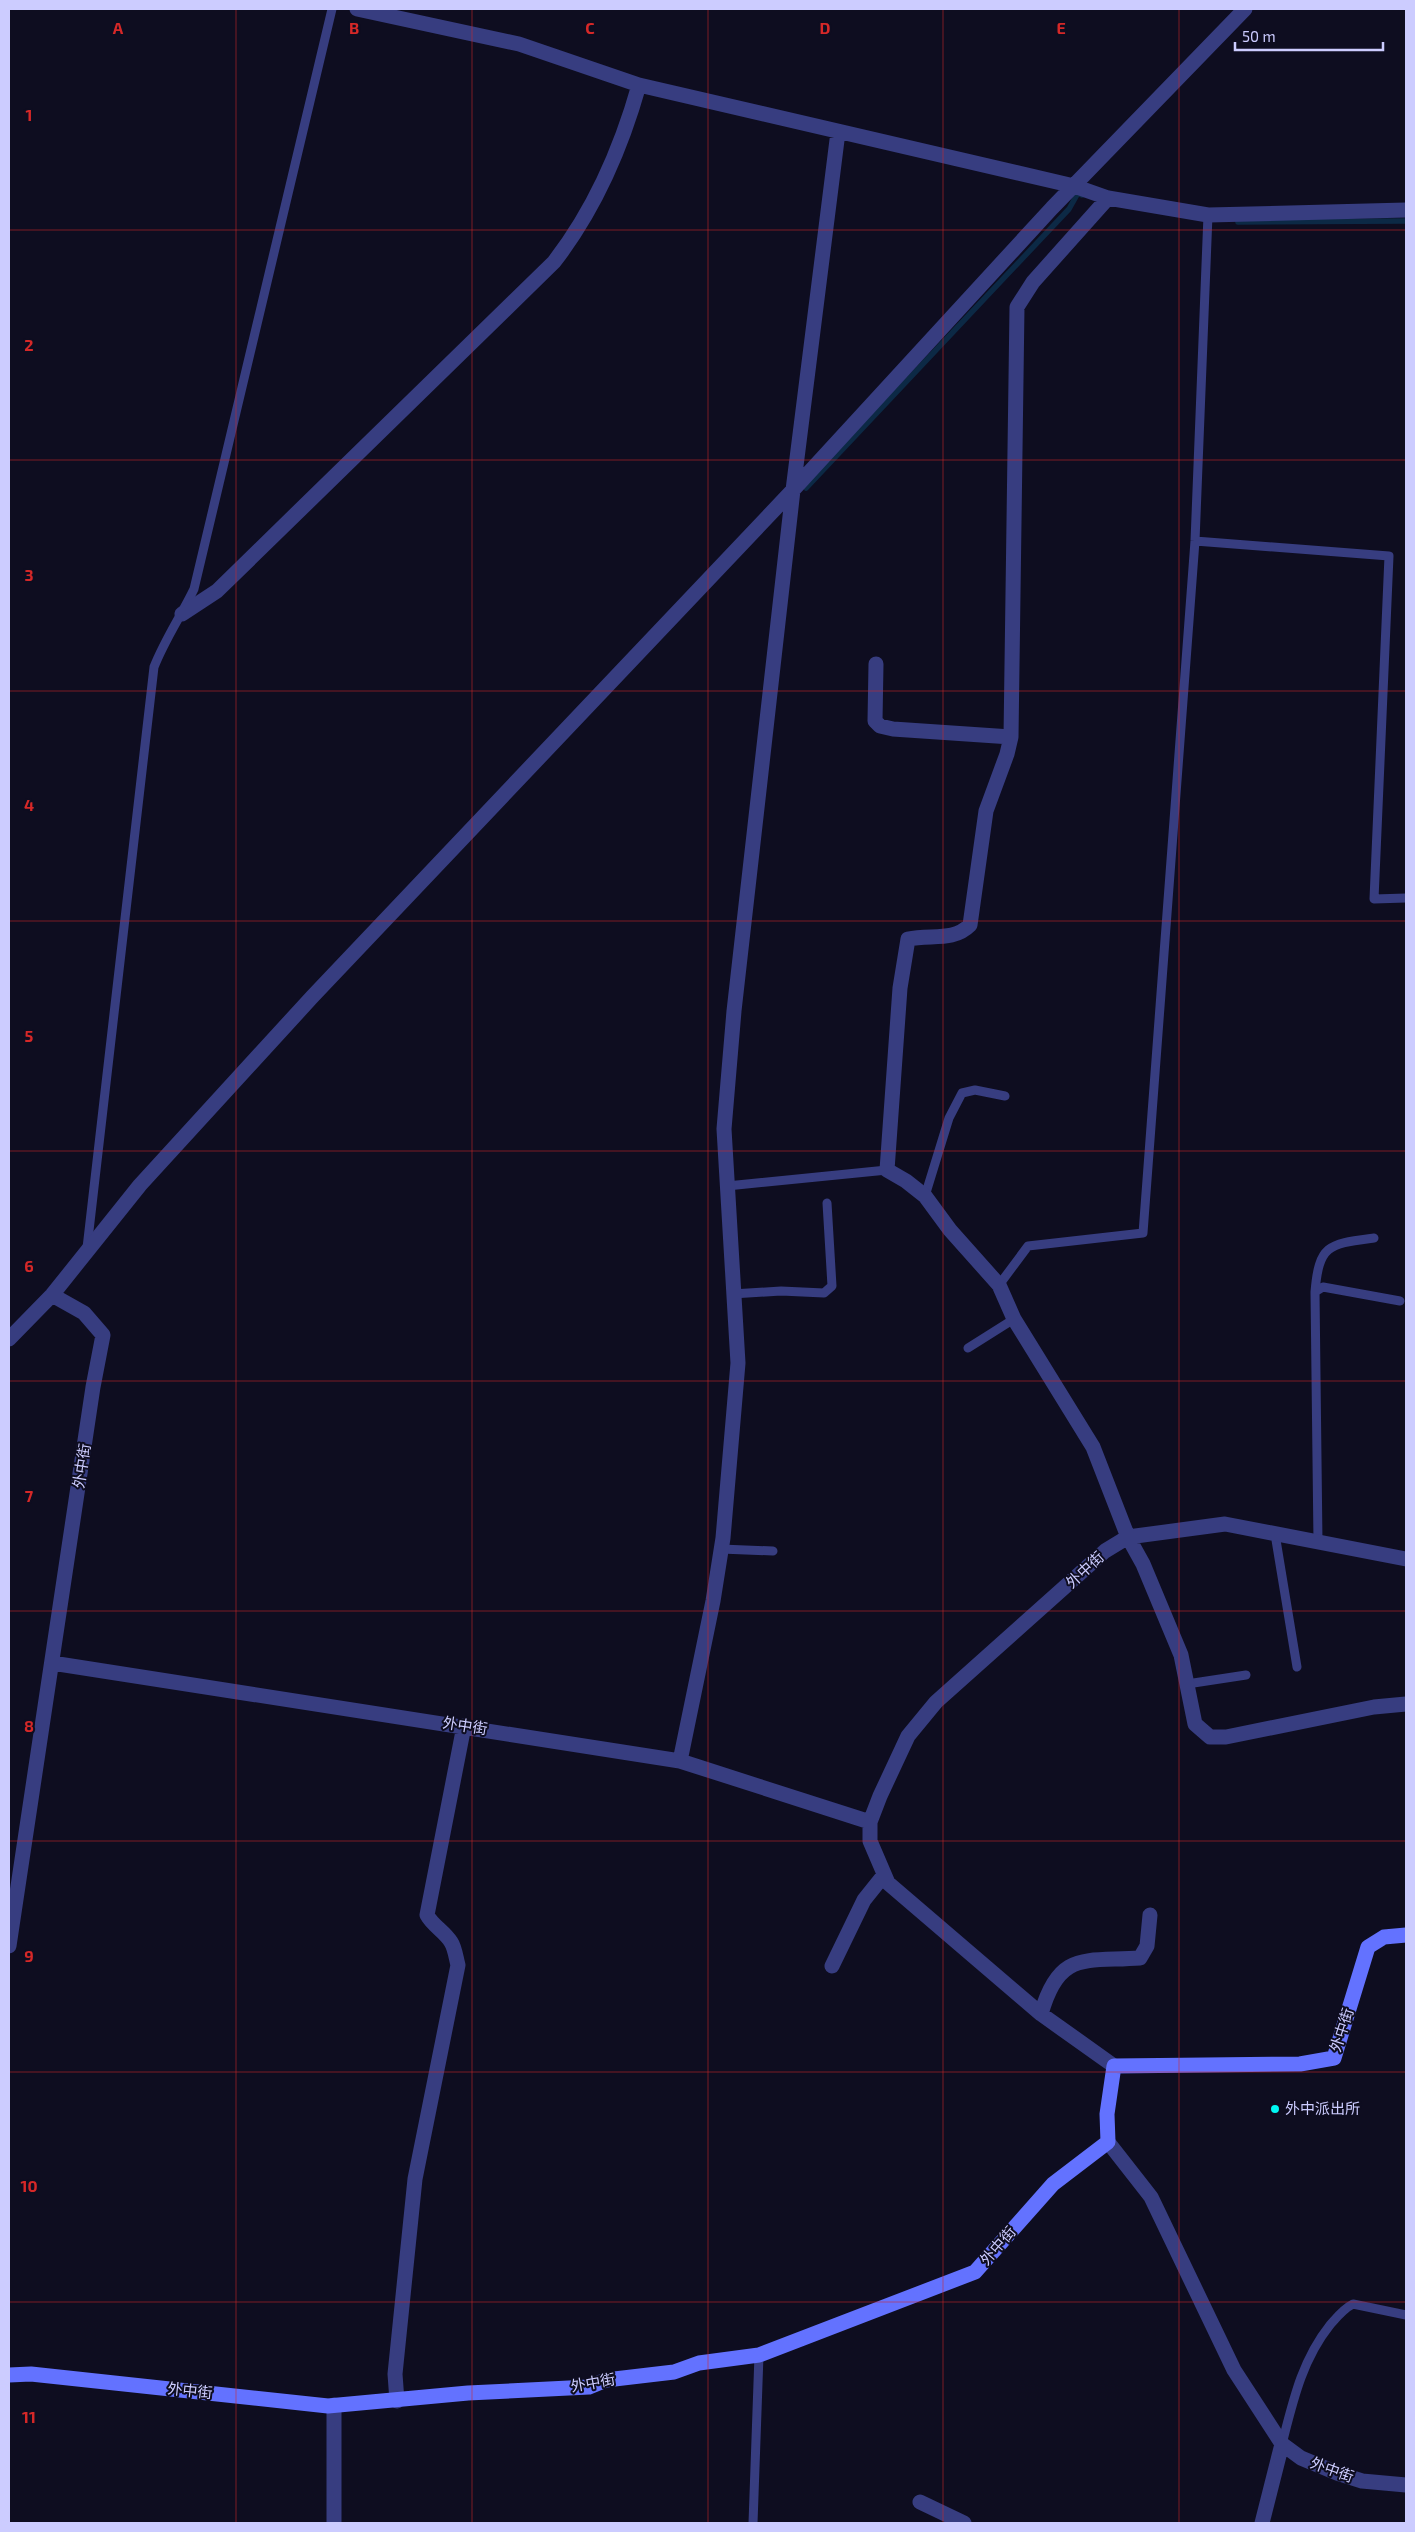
<svg xmlns="http://www.w3.org/2000/svg" width="1415" height="2532" font-family="'Exo 2','Noto Sans TC',sans-serif">
<style>
.lines{fill:none;stroke-linecap:round;stroke-linejoin:round}
.stream{stroke:#0c2945;stroke-width:5.5}
.lane{stroke:#373d80;stroke-width:9}
.street{stroke:#373d80;stroke-width:15}
.secondary{stroke:#6372ff;stroke-width:15}
.grid{fill:none;stroke:#d62828;stroke-width:1;stroke-opacity:0.55}
.poi-dot{fill:#00f7f2;stroke:#0e0d20;stroke-width:2}
.labels{text-anchor:middle;stroke-width:4;stroke-linejoin:round;paint-order:stroke}
.street-label{font-size:15px;fill:#ccf;stroke:#0e0d20}
.poi-label{font-size:15px;fill:#ccf;stroke:#0e0d20;text-anchor:start}
.grid-label{font-size:16px;text-anchor:middle;font-weight:bold;fill:#d62828;stroke:#0e0d20;stroke-width:4;stroke-linejoin:round;paint-order:stroke}
</style>
<rect width="100%" height="100%" fill="#0e0d20"/>
<g class="lines">
<path class="stream" d="M 1238,222 L 1406,221
M 806,488 L 1069,209 L 1078,193 L 1082,195"/>
<path class="lane" d="M 1195,541 L 1389,556 L 1374,899 L 1406,898
M 727,1186 L 887,1170
M 925,1196 L 949,1118 L 962,1093 L 975,1090 L 1005,1096
M 87,1248 L 154,667 C 165,639 181,616 194,589 L 332,9
M 999,1285 L 1028,1246 L 1143,1233 L 1195,541 L 1208,215
M 1315,1292 C 1319,1244 1329,1244 1374,1238
M 732,1294 L 781,1291 L 824,1293 L 832,1286 L 827,1203
M 968,1348 L 1014,1319
M 1275,1534 L 1297,1667
M 1318,1542 L 1315,1292 L 1323,1287 L 1400,1301
M 721,1549 L 773,1551
M 1187,1684 L 1246,1675
M 1282,2444 C 1293,2401 1302,2360 1330,2325 C 1337,2317 1343,2309 1353,2304 L 1406,2315
M 753,2523 L 759,2355"/>
<path class="street" d="M 357,9 L 519,44 L 639,85 L 1074,186 L 1108,198 L 1208,215 L 1406,210
M 1108,198 L 1033,282 L 1017,307 L 1011,737 L 1007,754 L 986,811 L 970,925 C 953,942 931,934 908,939 L 900,988 L 887,1170 L 906,1181 L 925,1196 L 950,1230 L 999,1285 L 1014,1319 L 1093,1447 L 1128,1537 L 1143,1564 L 1181,1655 L 1195,1724 L 1210,1737 L 1226,1737 L 1374,1707 L 1406,1704
M 182,614 L 217,591 L 554,262 C 595,209 621,149 639,85
M 876,664 L 875,721 L 880,726 L 893,729 L 1011,737
M 9,1339 L 52,1295 L 140,1185 L 312,997 L 793,490 L 1052,208 L 1245,9
M 52,1663 L 680,1761 L 870,1822
M 680,1761 L 713,1601 L 723,1538 L 738,1363 L 724,1129 L 734,1011 L 793,490 L 838,132
M 9,1946 L 93,1387 L 103,1335 L 84,1313 L 52,1295
M 832,1966 L 864,1900 L 884,1875
M 1041,2014 C 1059,1950 1085,1962 1140,1958 L 1147,1946 L 1150,1915
M 1114,2066 L 1041,2014 L 888,1883 L 870,1841 L 870,1822 L 880,1796 L 908,1736 L 936,1702 L 1105,1551 L 1128,1537 L 1225,1524 L 1406,1559
M 1108,2142 L 1151,2197 L 1234,2370 L 1282,2444 L 1301,2458 L 1337,2473 L 1362,2481 L 1406,2485
M 397,2401 L 395,2374 L 415,2179 L 458,1965 C 456,1958 455,1948 451,1942 C 444,1931 433,1926 427,1915 L 464,1726
M 920,2502 L 964,2523
M 334,2523 L 334,2405
M 1262,2523 L 1282,2444"/>
<path class="secondary" d="M 9,2375 L 31,2374 L 328,2406 L 468,2393 L 589,2387 L 606,2380 L 674,2372 L 699,2363 L 759,2355 L 975,2272 L 1053,2184 L 1108,2142 L 1107,2114 L 1114,2066 L 1300,2064 L 1334,2058 L 1368,1947 L 1384,1937 L 1406,1935"/>
</g>
<path class="grid" d="M 236,9 L 236,2523M 472,9 L 472,2523M 708,9 L 708,2523M 943,9 L 943,2523M 1179,9 L 1179,2523M 9,230 L 1406,230M 9,460 L 1406,460M 9,691 L 1406,691M 9,921 L 1406,921M 9,1151 L 1406,1151M 9,1381 L 1406,1381M 9,1611 L 1406,1611M 9,1841 L 1406,1841M 9,2072 L 1406,2072M 9,2302 L 1406,2302"/>
<circle class="poi-dot" cx="1275" cy="2109" r="5"/>
<g class="labels">
<g class="street-label">
<text transform="translate(82 1466) rotate(-81)" y="5">外中街</text>
<text transform="translate(1085 1570) rotate(-43)" y="5">外中街</text>
<text transform="translate(465 1726) rotate(9)" y="5">外中街</text>
<text transform="translate(1342 2030) rotate(-72)" y="5">外中街</text>
<text transform="translate(998 2246) rotate(-49)" y="5">外中街</text>
<text transform="translate(593 2383) rotate(-10)" y="5">外中街</text>
<text transform="translate(190 2391) rotate(6)" y="5">外中街</text>
<text transform="translate(1332 2470) rotate(20)" y="5">外中街</text>
</g>
<g class="poi-label">
<text x="1285" y="2114">外中派出所</text>
</g>
</g>
<g class="grid-label">
<text x="118" y="34">A</text>
<text x="354" y="34">B</text>
<text x="590" y="34">C</text>
<text x="825" y="34">D</text>
<text x="1061" y="34">E</text>
<text x="29" y="121">1</text>
<text x="29" y="351">2</text>
<text x="29" y="581">3</text>
<text x="29" y="811">4</text>
<text x="29" y="1042">5</text>
<text x="29" y="1272">6</text>
<text x="29" y="1502">7</text>
<text x="29" y="1732">8</text>
<text x="29" y="1962">9</text>
<text x="29" y="2192">10</text>
<text x="29" y="2423">11</text>
</g>
<rect width="1415" height="2532" fill="none" stroke="#ccccff" stroke-width="20"/>
<path d="M1235 42v8h148v-8" fill="none" stroke="#ccccff" stroke-width="2.5"/>
<text x="1242" y="42" font-size="15" fill="#ccccff" stroke="#0e0d20" stroke-width="4" paint-order="stroke">50 m</text>
</svg>
